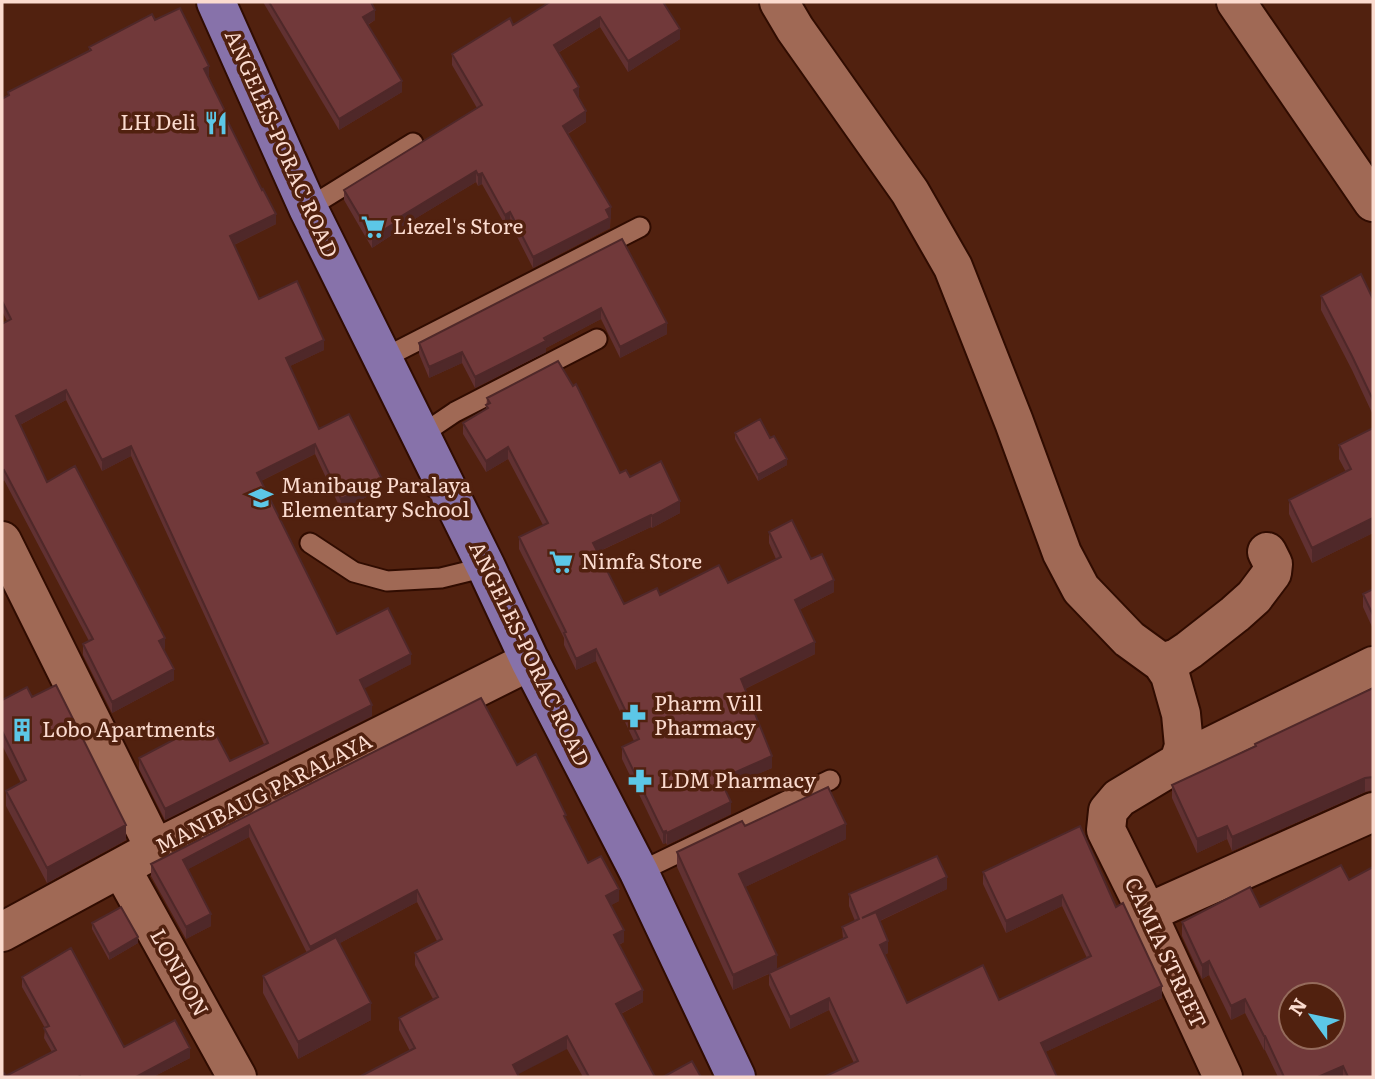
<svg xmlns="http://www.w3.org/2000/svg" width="1375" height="1079" font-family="Literata,serif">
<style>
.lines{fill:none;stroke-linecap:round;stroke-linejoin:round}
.lane-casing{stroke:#300c01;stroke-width:23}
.street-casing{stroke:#300c01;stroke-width:42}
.primary-casing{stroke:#300c01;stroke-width:42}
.lane{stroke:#a06955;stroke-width:19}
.street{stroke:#a06955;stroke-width:38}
.primary{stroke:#8772aa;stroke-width:38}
.wall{fill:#613132}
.shaded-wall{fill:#4f2829}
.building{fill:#71393a;stroke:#4f2829;stroke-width:2;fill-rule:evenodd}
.labels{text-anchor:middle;stroke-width:7;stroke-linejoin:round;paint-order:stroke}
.poi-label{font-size:21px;fill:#fbdbcf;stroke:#51210f;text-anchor:start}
.street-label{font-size:21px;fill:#fbdbcf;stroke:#51210f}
</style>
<rect width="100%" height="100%" fill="#51210f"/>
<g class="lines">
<g class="lane-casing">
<path id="lane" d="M 308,208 L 413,143
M 382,359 L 640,227
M 421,435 L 455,412 L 597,339
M 310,543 L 354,572 L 387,581 L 441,578 L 486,567
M 639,872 L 830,780"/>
</g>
<g class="street-casing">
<path id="street" d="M 779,2 L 795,29 L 910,192 L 953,267 L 1014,422 L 1062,553 L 1081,589 L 1129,639 L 1162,663 L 1170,675 L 1181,714 L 1184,746 L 1179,762
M 1236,2 L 1373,202
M 2,541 L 155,849
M 1162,663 L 1177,658 L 1189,650 L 1235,614 L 1254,597 L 1272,573 L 1273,564 L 1267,552
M 121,868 L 237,1077
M 1147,913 L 1373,812
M 2,932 L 155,849 L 530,661
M 1223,1077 L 1147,913 L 1106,830 L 1108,811 L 1119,798 L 1179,762 L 1373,666"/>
</g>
<g class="primary-casing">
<path id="primary" d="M 216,2 L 308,208 L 486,567 L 530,661 L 639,872 L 736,1077"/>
</g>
<use href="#lane" class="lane"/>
<use href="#street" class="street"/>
<use href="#primary" class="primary"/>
</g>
<path class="wall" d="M 263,2 L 371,2 L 375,20 L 368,25 L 402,92 L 339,130 Z
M 550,2 L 680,39 L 628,72 L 600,27 L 558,53 L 579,98 L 586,122 L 568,134 L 611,207 L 610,228 L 533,268 L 510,223 L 505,225 L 482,184 L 478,186 L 476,182 L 398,229 L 398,231 L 372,248 L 344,200 L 344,190 L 477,108 L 452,65 L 452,54 L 513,25 Z
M 155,20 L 209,77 L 227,121 L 276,224 L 234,245 L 259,299 L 324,350 L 290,366 L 319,429 L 382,489 L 341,510 L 315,454 L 261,481 L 337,634 L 411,664 L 364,688 L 372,716 L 165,820 L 139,769 L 139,758 L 230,761 L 264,744 L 131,456 L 102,471 L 66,400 L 20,425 L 47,482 L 165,648 L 164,649 L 174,680 L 112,713 L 83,655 L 83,644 L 89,641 L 4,480 L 2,482 L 2,324 L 7,321 L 2,311 L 2,99 L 8,95 L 8,92 L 89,51 L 89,47 Z
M 622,239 L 667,334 L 620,358 L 601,319 L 546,348 L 546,352 L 475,388 L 462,363 L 429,378 L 419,354 L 419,343 Z
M 1321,296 L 1373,299 L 1373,415 L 1352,370 L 1321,310 Z
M 487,398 L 620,473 L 630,477 L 680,513 L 652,528 L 651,527 L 598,552 L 624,604 L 660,595 L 728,583 L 776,559 L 769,543 L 769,532 L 811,559 L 834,592 L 799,610 L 815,654 L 745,689 L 772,768 L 724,788 L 731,814 L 667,845 L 666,843 L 663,844 L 622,759 L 622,747 L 634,741 L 596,661 L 576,670 L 564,645 L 564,638 L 519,549 L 519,537 L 543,525 L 508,459 L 486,472 L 463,434 L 463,423 L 486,409 Z
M 1373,428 L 1373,533 L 1312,563 L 1289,514 L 1289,500 L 1346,472 L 1339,459 L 1339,445 Z
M 735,433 L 770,438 L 787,465 L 758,481 L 735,439 Z
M 1373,589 L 1373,629 L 1363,607 L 1363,594 Z
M 1373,688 L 1373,790 L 1365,792 L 1232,851 L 1227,839 L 1197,853 L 1172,798 L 1172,785 L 1255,746 L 1255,744 Z
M 32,697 L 126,840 L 47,883 L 6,806 L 6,791 L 21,783 L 2,745 L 2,700 Z
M 481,698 L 517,765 L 566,821 L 588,863 L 619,901 L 611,905 L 624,942 L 619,945 L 643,1002 L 621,1014 L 655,1077 L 583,1077 L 567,1049 L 410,1051 L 399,1030 L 399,1018 L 433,999 L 415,965 L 415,953 L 437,941 L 417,902 L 340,943 L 371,1020 L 298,1059 L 263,993 L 263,976 L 307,953 L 249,837 L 188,869 L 211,926 L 186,939 L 151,876 L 151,864 Z
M 745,826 L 846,839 L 745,887 L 777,970 L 843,939 L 842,927 L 855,921 L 849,906 L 849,894 L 947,889 L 880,921 L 888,953 L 884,955 L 907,1003 L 999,1000 L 1087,958 L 1062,906 L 1006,933 L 983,884 L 983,872 L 1116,907 L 1162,998 L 1045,1052 L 854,1063 L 829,1010 L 790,1029 L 769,985 L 769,974 L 733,990 L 677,867 L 677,852 Z
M 1349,880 L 1373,1077 L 1278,1077 L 1265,1050 L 1264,1050 L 1245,1013 L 1231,1020 L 1209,975 L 1202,979 L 1182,936 L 1182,922 L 1260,907 Z
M 92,923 L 138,943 L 109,960 L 92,929 Z
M 22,977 L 124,1047 L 190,1058 L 153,1077 L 2,1077 L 6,1076 L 52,1052 L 44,1038 L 45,1028 L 22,987 Z"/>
<path class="shaded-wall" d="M 375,10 L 375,20 L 363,27 L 363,17 Z
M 600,17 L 600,27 L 554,55 L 554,45 Z
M 680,29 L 680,39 L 628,72 L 628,61 Z
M 209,66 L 209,77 L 204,79 L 204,69 Z
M 402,81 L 402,92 L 339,130 L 339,119 Z
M 579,87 L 579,98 L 574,101 L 574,90 Z
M 586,111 L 586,122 L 563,136 L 563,126 Z
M 476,171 L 476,182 L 398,229 L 398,231 L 372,248 L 372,237 L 397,219 Z
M 482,173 L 482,184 L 478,186 L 478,175 Z
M 611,207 L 611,218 L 606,210 Z
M 510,212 L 510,223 L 505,225 L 505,215 Z
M 276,214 L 276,224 L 230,247 L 230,236 Z
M 610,218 L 610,228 L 533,268 L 533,257 Z
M 601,308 L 601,319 L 546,348 L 546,352 L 475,388 L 475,377 Z
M 667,323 L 667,334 L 620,358 L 620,347 Z
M 324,340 L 324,350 L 286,368 L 286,358 Z
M 462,352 L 462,363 L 429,378 L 429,367 Z
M 66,390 L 66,400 L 16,427 L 16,416 Z
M 315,444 L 315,454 L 257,483 L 257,473 Z
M 131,446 L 131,456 L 102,471 L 102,460 Z
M 508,447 L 508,459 L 486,472 L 486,461 Z
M 787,459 L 787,465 L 758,481 L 758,475 Z
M 4,470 L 4,480 L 2,482 L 2,471 Z
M 382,479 L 382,489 L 341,510 L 341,499 Z
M 680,501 L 680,513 L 652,528 L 652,516 Z
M 651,515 L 651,527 L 593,554 L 593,543 Z
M 1373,518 L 1373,533 L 1312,563 L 1312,548 Z
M 834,580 L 834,592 L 795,612 L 795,600 Z
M 165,638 L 165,648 L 159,652 L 159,641 Z
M 815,642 L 815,654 L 741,691 L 741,679 Z
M 596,649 L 596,661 L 576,670 L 576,659 Z
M 411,654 L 411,664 L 360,691 L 360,680 Z
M 174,669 L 174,680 L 112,713 L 112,702 Z
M 372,705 L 372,716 L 165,820 L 165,809 Z
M 772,756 L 772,768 L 720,790 L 720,779 Z
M 1365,778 L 1365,792 L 1232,851 L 1232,837 Z
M 731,802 L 731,814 L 667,845 L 667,833 Z
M 846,824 L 846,839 L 739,890 L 739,874 Z
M 126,825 L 126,840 L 47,883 L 47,868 Z
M 249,825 L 249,837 L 183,872 L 183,860 Z
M 1227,826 L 1227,839 L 1197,853 L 1197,839 Z
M 666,831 L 666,843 L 663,844 L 663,832 Z
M 947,877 L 947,889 L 862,929 L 862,918 Z
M 619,889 L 619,901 L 606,908 L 606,896 Z
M 417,890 L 417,902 L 310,959 L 310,947 Z
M 1062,895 L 1062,906 L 1006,933 L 1006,921 Z
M 211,914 L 211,926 L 186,939 L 186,927 Z
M 624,930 L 624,942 L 614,947 L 614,935 Z
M 138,937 L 138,943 L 109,960 L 109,954 Z
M 888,941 L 888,953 L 880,957 L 880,945 Z
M 777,955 L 777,970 L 733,990 L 733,975 Z
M 1209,961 L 1209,975 L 1202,979 L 1202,965 Z
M 1162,986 L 1162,998 L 1041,1054 L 1041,1043 Z
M 643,990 L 643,1002 L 616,1016 L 616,1004 Z
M 829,998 L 829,1010 L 790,1029 L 790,1017 Z
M 1245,999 L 1245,1013 L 1231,1020 L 1231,1006 Z
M 371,1003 L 371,1020 L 298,1059 L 298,1042 Z
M 567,1036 L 567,1049 L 513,1077 L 513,1065 Z
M 1264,1036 L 1265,1036 L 1265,1050 L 1264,1050 Z
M 190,1048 L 190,1058 L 153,1077 L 136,1077 Z
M 1343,1066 L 1343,1077 L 1318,1077 Z"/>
<path class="building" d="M 269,2 L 371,2 L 375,10 L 363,17 L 402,81 L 339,119 Z
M 550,2 L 663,2 L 680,29 L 628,61 L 600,17 L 554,45 L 579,87 L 574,90 L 586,111 L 563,126 L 611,207 L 606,210 L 610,218 L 533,257 L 510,212 L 505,215 L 482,173 L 478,175 L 476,171 L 397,219 L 398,221 L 372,237 L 344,190 L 482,105 L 452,54 L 510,18 L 513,25 Z
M 180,8 L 209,66 L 204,69 L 227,115 L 225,116 L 262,190 L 263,189 L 276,214 L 230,236 L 259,299 L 297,281 L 324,340 L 286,358 L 319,429 L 349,414 L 382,479 L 341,499 L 315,444 L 257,473 L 337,634 L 388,608 L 411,654 L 360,680 L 372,705 L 165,809 L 139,758 L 209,721 L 230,761 L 268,743 L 131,446 L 102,460 L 66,390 L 16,416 L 47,482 L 75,466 L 165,638 L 159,641 L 174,669 L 112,702 L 83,644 L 93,639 L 4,470 L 2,471 L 2,324 L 11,319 L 2,301 L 2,99 L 9,95 L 8,92 L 91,50 L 89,47 L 152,14 L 155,20 Z
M 622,239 L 667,323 L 620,347 L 601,308 L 544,338 L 546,341 L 475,377 L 462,352 L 429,367 L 419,343 Z
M 1361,274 L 1373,299 L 1373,400 L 1352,356 L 1321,296 Z
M 558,361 L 573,386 L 576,384 L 620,473 L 626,470 L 630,477 L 661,461 L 680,501 L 652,516 L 651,515 L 593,543 L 624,604 L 657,588 L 660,595 L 719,565 L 728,583 L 781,557 L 769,532 L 792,520 L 811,559 L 822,554 L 834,580 L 795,600 L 815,642 L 741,679 L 772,756 L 720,779 L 731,802 L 667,833 L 666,831 L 663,832 L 622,747 L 639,739 L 596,649 L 576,659 L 564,633 L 566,632 L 519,537 L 548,523 L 508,447 L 486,461 L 463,423 L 488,408 L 486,405 L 490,403 L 487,398 Z
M 760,419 L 770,438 L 774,436 L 787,459 L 758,475 L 735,433 Z
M 1373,428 L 1373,518 L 1312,548 L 1289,500 L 1351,469 L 1339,445 Z
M 1373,589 L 1373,615 L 1363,594 Z
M 56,685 L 126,825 L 47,868 L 6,791 L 26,780 L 2,731 L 2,700 L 27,687 L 32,697 Z
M 1373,688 L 1373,777 L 1365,778 L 1232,837 L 1227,826 L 1197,839 L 1172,785 L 1256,746 L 1255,744 Z
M 481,698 L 517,765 L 536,754 L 566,815 L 564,816 L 588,863 L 601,856 L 619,889 L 606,896 L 624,930 L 614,935 L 643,990 L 616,1004 L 655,1077 L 589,1077 L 567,1036 L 513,1065 L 519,1077 L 359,1077 L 415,1048 L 399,1018 L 438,997 L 415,953 L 442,939 L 417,890 L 310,947 L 249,825 L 183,860 L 211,914 L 186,927 L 151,864 Z
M 828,787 L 846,824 L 739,874 L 777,955 L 733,975 L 677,852 L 742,821 L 745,826 Z
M 1080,826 L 1116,907 L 1123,903 L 1162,986 L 1041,1043 L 1057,1077 L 824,1077 L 858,1061 L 829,998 L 790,1017 L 769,973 L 847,937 L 842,927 L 859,919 L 849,894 L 937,856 L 947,877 L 862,918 L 876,912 L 888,941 L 880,945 L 907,1003 L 983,965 L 999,1000 L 1091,956 L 1062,895 L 1006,921 L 983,872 Z
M 1341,865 L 1349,880 L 1373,867 L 1373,1077 L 1348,1077 L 1343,1066 L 1318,1077 L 1284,1077 L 1265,1036 L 1264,1036 L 1245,999 L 1231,1006 L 1209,961 L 1202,965 L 1182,922 L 1250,887 L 1260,907 ZM 1291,995 L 1333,995 L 1333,1037 L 1291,1037 Z
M 121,907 L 138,937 L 109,954 L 92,923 Z
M 336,937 L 371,1003 L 298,1042 L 263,976 Z
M 71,948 L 124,1047 L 175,1020 L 190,1048 L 136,1077 L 81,1077 L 80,1076 L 78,1077 L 2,1077 L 2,1075 L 4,1073 L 6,1076 L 56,1050 L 44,1028 L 49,1026 L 22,977 Z
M 692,1061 L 701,1077 L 663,1077 Z"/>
<defs>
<g id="restaurant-bare" transform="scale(1.89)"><path d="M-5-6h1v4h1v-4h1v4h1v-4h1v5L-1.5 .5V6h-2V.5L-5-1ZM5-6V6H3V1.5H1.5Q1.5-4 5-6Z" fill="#5cc7e7" stroke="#51210f" stroke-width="2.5" paint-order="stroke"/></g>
<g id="supermarket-bare" transform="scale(1.89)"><path d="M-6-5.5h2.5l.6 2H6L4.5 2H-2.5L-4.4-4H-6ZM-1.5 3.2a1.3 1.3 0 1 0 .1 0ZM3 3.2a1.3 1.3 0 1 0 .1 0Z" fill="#5cc7e7" stroke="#51210f" stroke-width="2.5" paint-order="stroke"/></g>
<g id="school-bare" transform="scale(1.89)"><path d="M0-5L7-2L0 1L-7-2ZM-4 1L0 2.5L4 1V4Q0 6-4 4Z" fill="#5cc7e7" stroke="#51210f" stroke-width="2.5" paint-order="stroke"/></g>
<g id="pharmacy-bare" transform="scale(1.89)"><path d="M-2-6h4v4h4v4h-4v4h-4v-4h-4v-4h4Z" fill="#5cc7e7" stroke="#51210f" stroke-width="2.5" paint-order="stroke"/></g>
<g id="building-bare" transform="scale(1.89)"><path d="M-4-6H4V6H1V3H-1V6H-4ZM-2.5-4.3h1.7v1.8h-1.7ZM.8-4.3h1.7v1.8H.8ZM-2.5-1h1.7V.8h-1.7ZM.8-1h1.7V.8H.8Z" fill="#5cc7e7" stroke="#51210f" stroke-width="2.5" paint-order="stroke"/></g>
</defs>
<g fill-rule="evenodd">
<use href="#restaurant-bare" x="216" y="123"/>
<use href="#supermarket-bare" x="373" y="227"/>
<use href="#school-bare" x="261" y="498"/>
<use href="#supermarket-bare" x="561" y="562"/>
<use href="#pharmacy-bare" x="634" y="716"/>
<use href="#building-bare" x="22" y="730"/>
<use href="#pharmacy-bare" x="640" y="781"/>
</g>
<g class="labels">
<g class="poi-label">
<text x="196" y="130" text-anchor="end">LH Deli</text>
<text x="393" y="234">Liezel's Store</text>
<text x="281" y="493">Manibaug Paralaya<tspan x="281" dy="24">Elementary School</tspan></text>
<text x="581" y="569">Nimfa Store</text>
<text x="654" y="711">Pharm Vill<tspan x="654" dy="24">Pharmacy</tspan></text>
<text x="42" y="737">Lobo Apartments</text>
<text x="660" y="788">LDM Pharmacy</text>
</g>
<g class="street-label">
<text transform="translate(281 144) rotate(66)" y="7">ANGELES-PORAC ROAD</text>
<text transform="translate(529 654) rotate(64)" y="7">ANGELES-PORAC ROAD</text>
<text transform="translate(264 794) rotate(-27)" y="7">MANIBAUG PARALAYA</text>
<text transform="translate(1165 953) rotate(65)" y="7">CAMIA STREET</text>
<text transform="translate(179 973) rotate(61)" y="7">LONDON</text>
</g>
</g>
<rect width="1375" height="1079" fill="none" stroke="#fbdbcf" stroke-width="7"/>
<g transform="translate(1312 1016) rotate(303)"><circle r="33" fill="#51210f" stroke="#956b5c" stroke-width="2"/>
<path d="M0-5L12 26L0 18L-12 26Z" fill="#5cc7e7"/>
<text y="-10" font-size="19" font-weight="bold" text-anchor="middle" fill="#fbdbcf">N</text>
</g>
</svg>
